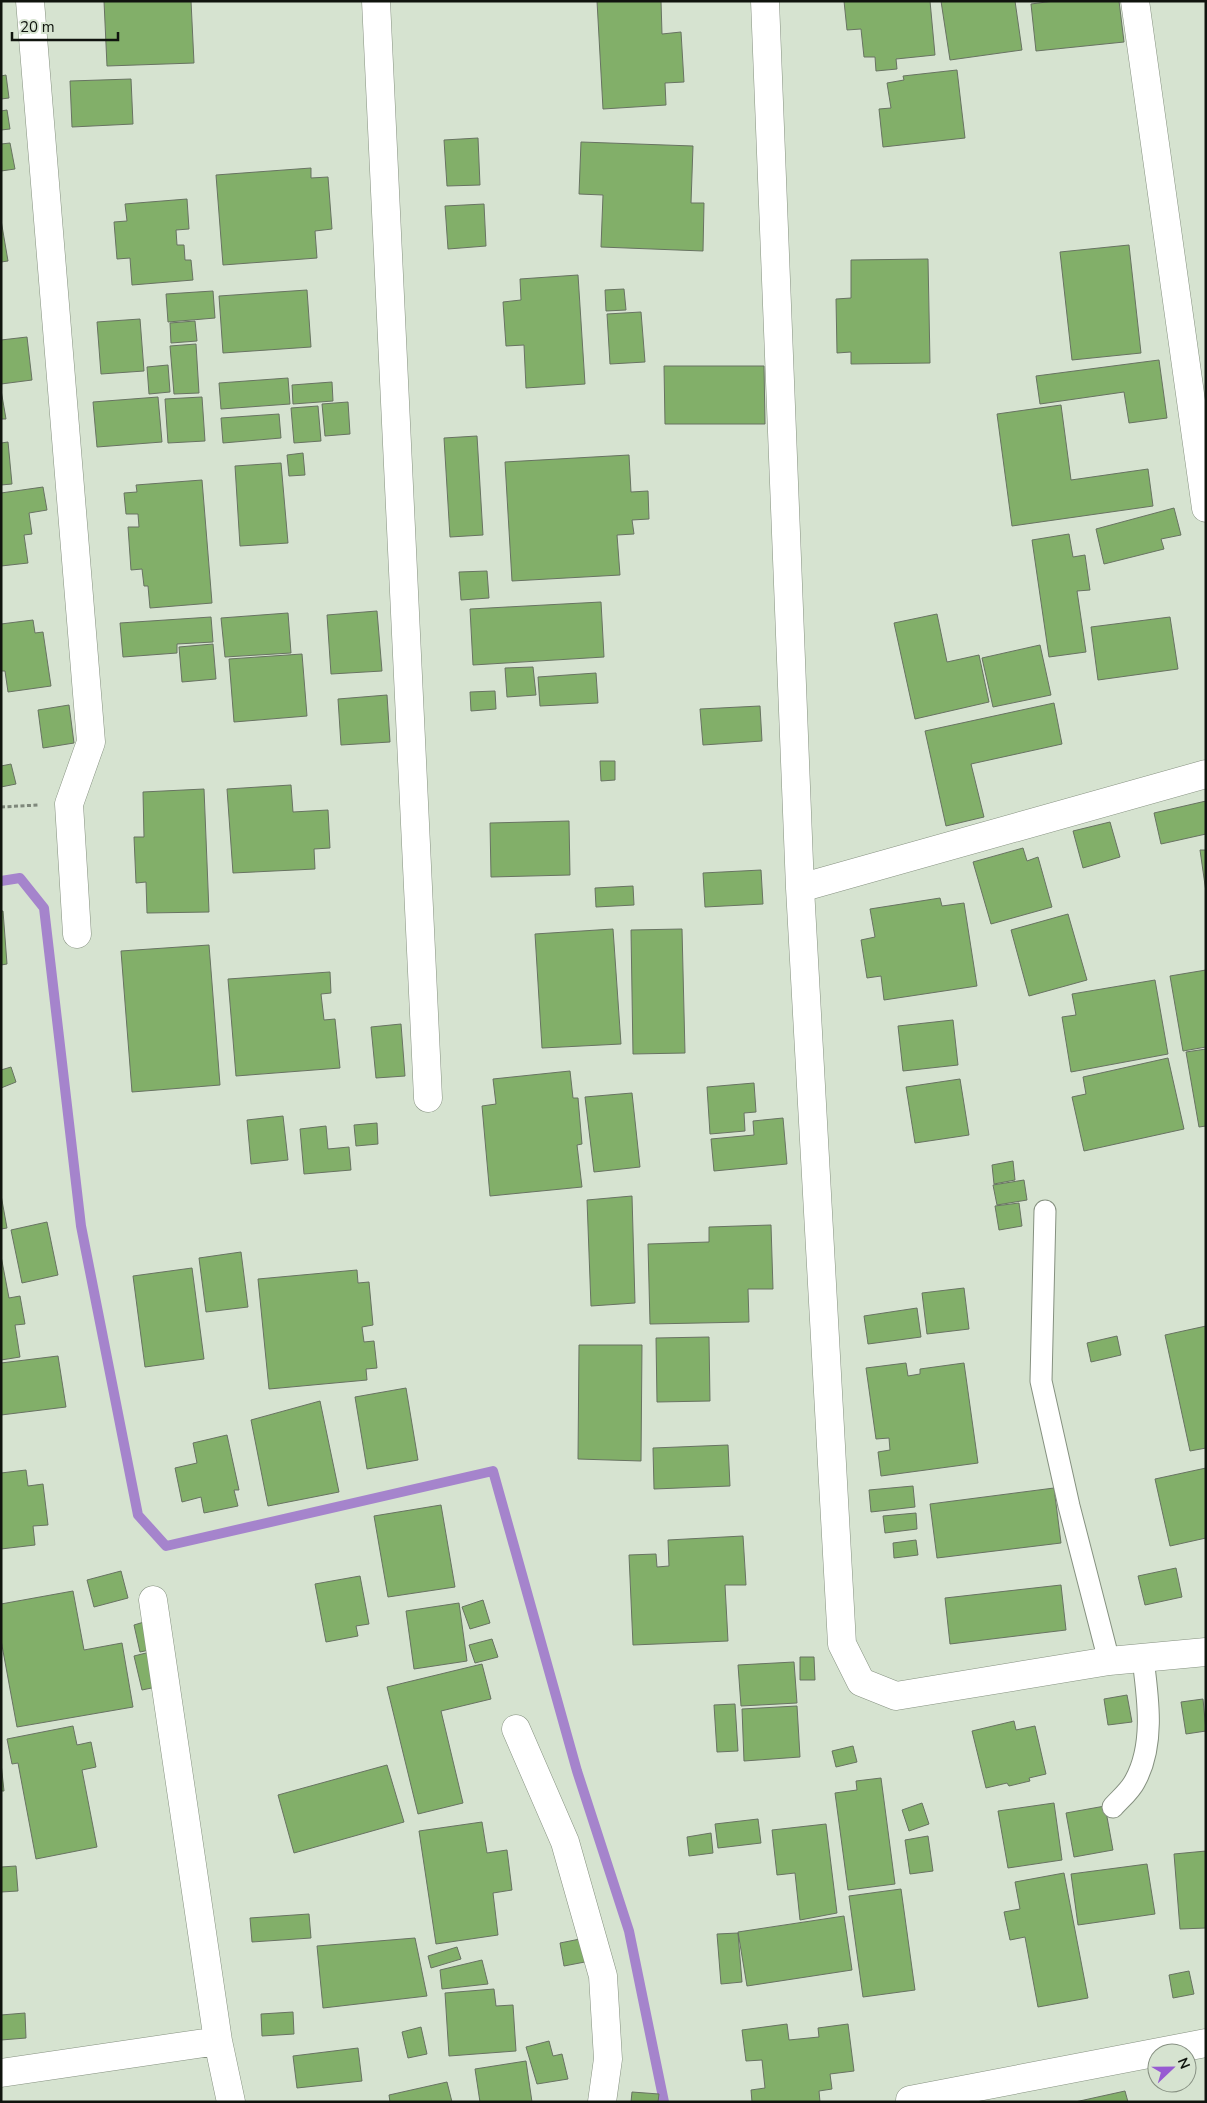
<svg xmlns="http://www.w3.org/2000/svg" width="1207" height="2103" font-family="'Nunito Sans',sans-serif">
<style>
.lines{fill:none;stroke-linecap:round;stroke-linejoin:round}
.stream{stroke:#a584cc;stroke-width:10}
.building{fill:#82af69;stroke:#687362}
.lane-casing{stroke:#869180;stroke-width:23}
.street-casing{stroke:#869180;stroke-width:29}
.path{stroke:#7f887b;stroke-width:3;stroke-dasharray:4 2.5;stroke-linecap:butt}
.lane{stroke:#fff;stroke-width:21}
.street{stroke:#fff;stroke-width:28}
</style>
<rect width="100%" height="100%" fill="#d6e3d0"/>
<g class="lines">
<path class="stream" d="M 1,881 L 20,878 L 44,908 L 81,1226 L 138,1515 L 166,1546 L 493,1471 L 577,1771 L 629,1931 L 664,2102"/>
</g>
<path class="building" d="M 104,1 L 191,1 L 194,63 L 107,66 Z
M 597,1 L 661,1 L 662,34 L 681,32 L 684,82 L 665,83 L 666,105 L 603,109 Z
M 844,1 L 930,1 L 935,55 L 896,59 L 897,69 L 876,71 L 875,57 L 864,57 L 861,29 L 847,30 Z
M 941,1 L 1015,1 L 1022,50 L 950,60 Z
M 1054,1 L 1119,1 L 1124,42 L 1036,51 L 1031,4 Z
M 957,70 L 965,138 L 883,147 L 879,109 L 891,108 L 887,83 L 904,80 L 903,76 Z
M 6,75 L 9,98 L 1,99 L 1,76 Z
M 131,79 L 133,124 L 72,127 L 70,81 Z
M 7,110 L 10,129 L 1,130 L 1,111 Z
M 478,138 L 480,185 L 447,186 L 444,140 Z
M 581,142 L 693,146 L 691,203 L 704,203 L 703,251 L 601,247 L 603,195 L 579,194 Z
M 10,143 L 15,169 L 1,171 L 1,144 Z
M 311,168 L 311,178 L 328,177 L 332,229 L 315,231 L 317,258 L 223,265 L 216,175 Z
M 187,199 L 189,229 L 176,230 L 177,245 L 184,245 L 185,260 L 191,260 L 193,280 L 132,285 L 130,258 L 117,259 L 114,222 L 127,221 L 125,204 Z
M 484,204 L 486,246 L 448,249 L 445,206 Z
M 1,220 L 8,261 L 1,262 Z
M 1129,245 L 1141,353 L 1072,360 L 1060,252 Z
M 928,259 L 930,363 L 851,364 L 851,352 L 837,353 L 836,299 L 851,298 L 851,260 Z
M 578,275 L 585,384 L 526,388 L 524,345 L 506,346 L 503,302 L 521,300 L 520,279 Z
M 624,289 L 626,310 L 606,311 L 605,290 Z
M 307,290 L 311,347 L 223,353 L 219,296 Z
M 213,291 L 215,318 L 168,322 L 166,294 Z
M 641,312 L 645,362 L 610,364 L 607,314 Z
M 140,319 L 144,371 L 101,374 L 97,322 Z
M 195,321 L 197,341 L 171,343 L 170,323 Z
M 27,337 L 32,380 L 1,384 L 1,340 Z
M 196,344 L 199,393 L 174,394 L 170,346 Z
M 1159,360 L 1167,418 L 1129,423 L 1124,392 L 1040,404 L 1036,376 Z
M 168,365 L 170,392 L 149,394 L 147,367 Z
M 664,366 L 764,366 L 765,424 L 665,424 Z
M 288,378 L 290,404 L 221,409 L 219,383 Z
M 332,382 L 333,401 L 293,404 L 292,385 Z
M 1,390 L 6,419 L 1,419 Z
M 158,397 L 162,442 L 97,447 L 93,402 Z
M 202,397 L 205,441 L 168,443 L 165,399 Z
M 348,402 L 350,434 L 325,436 L 322,404 Z
M 1061,405 L 1071,480 L 1148,469 L 1153,506 L 1012,526 L 997,414 Z
M 318,406 L 321,441 L 294,443 L 291,408 Z
M 279,414 L 281,438 L 223,443 L 221,418 Z
M 477,436 L 483,535 L 450,537 L 444,438 Z
M 8,442 L 12,484 L 1,485 L 1,443 Z
M 303,453 L 305,475 L 289,476 L 287,455 Z
M 629,455 L 631,492 L 648,491 L 649,519 L 632,520 L 634,534 L 617,535 L 620,575 L 512,581 L 505,462 Z
M 281,463 L 288,543 L 240,546 L 235,466 Z
M 202,480 L 212,603 L 150,608 L 148,586 L 144,586 L 142,569 L 131,570 L 128,527 L 139,527 L 138,514 L 126,514 L 124,493 L 137,492 L 136,485 Z
M 43,487 L 47,510 L 29,513 L 32,534 L 24,535 L 28,563 L 1,566 L 1,493 Z
M 1174,508 L 1181,535 L 1161,539 L 1164,549 L 1104,564 L 1096,529 Z
M 1069,534 L 1073,557 L 1085,555 L 1090,590 L 1077,591 L 1086,652 L 1049,657 L 1032,540 Z
M 487,571 L 489,598 L 461,600 L 459,572 Z
M 601,602 L 604,657 L 473,665 L 470,609 Z
M 377,611 L 382,671 L 331,674 L 327,615 Z
M 288,613 L 291,653 L 225,657 L 221,618 Z
M 937,614 L 947,662 L 979,655 L 989,702 L 915,719 L 894,623 Z
M 211,617 L 213,642 L 177,644 L 177,653 L 123,657 L 120,623 Z
M 1170,617 L 1178,669 L 1098,680 L 1091,627 Z
M 33,620 L 35,633 L 43,632 L 51,686 L 8,692 L 5,671 L 1,671 L 1,624 Z
M 213,644 L 216,679 L 182,682 L 179,647 Z
M 1040,645 L 1051,695 L 993,707 L 982,658 Z
M 302,654 L 307,716 L 234,722 L 229,659 Z
M 533,667 L 536,695 L 507,697 L 505,668 Z
M 596,673 L 598,703 L 540,706 L 538,677 Z
M 495,691 L 496,709 L 471,711 L 470,692 Z
M 387,695 L 390,742 L 341,745 L 338,699 Z
M 1054,703 L 1062,744 L 971,764 L 984,817 L 946,826 L 925,731 Z
M 69,705 L 74,743 L 43,748 L 38,710 Z
M 760,706 L 762,741 L 703,745 L 700,709 Z
M 600,761 L 615,761 L 615,780 L 601,781 Z
M 11,764 L 16,784 L 1,787 L 1,766 Z
M 291,785 L 293,812 L 328,810 L 330,848 L 314,849 L 315,869 L 233,873 L 227,789 Z
M 204,789 L 209,912 L 147,913 L 146,882 L 136,883 L 134,837 L 144,837 L 143,792 Z
M 1206,801 L 1206,834 L 1161,844 L 1154,813 Z
M 569,821 L 570,875 L 491,877 L 490,823 Z
M 1110,822 L 1120,857 L 1083,868 L 1073,831 Z
M 1023,848 L 1027,861 L 1038,857 L 1052,907 L 991,924 L 973,862 Z
M 1200,850 L 1206,850 L 1206,892 Z
M 761,870 L 763,904 L 705,907 L 703,873 Z
M 633,886 L 634,905 L 596,907 L 595,888 Z
M 940,898 L 942,906 L 964,903 L 977,986 L 884,1000 L 881,976 L 867,978 L 861,940 L 875,937 L 870,909 Z
M 1,911 L 3,911 L 7,964 L 1,965 Z
M 1068,914 L 1087,980 L 1029,996 L 1011,930 Z
M 613,929 L 621,1044 L 542,1048 L 535,934 Z
M 682,929 L 685,1053 L 633,1054 L 631,930 Z
M 209,945 L 220,1085 L 132,1092 L 121,951 Z
M 1206,970 L 1206,1047 L 1183,1051 L 1170,976 Z
M 330,972 L 331,993 L 321,994 L 324,1020 L 335,1019 L 340,1068 L 236,1076 L 228,979 Z
M 1155,980 L 1168,1054 L 1071,1072 L 1062,1017 L 1076,1015 L 1072,994 Z
M 953,1020 L 958,1065 L 903,1071 L 898,1026 Z
M 401,1024 L 405,1076 L 376,1078 L 371,1027 Z
M 1206,1049 L 1206,1126 L 1199,1127 L 1186,1052 Z
M 1168,1058 L 1184,1129 L 1084,1151 L 1072,1097 L 1086,1094 L 1083,1077 Z
M 11,1067 L 16,1082 L 1,1088 L 1,1070 Z
M 570,1071 L 573,1098 L 578,1098 L 582,1144 L 577,1145 L 582,1187 L 490,1196 L 482,1106 L 496,1104 L 493,1079 Z
M 960,1079 L 969,1135 L 915,1143 L 906,1087 Z
M 754,1083 L 756,1112 L 744,1113 L 745,1131 L 710,1134 L 707,1087 Z
M 632,1093 L 640,1167 L 594,1172 L 585,1097 Z
M 283,1116 L 288,1160 L 251,1164 L 247,1120 Z
M 783,1118 L 787,1164 L 714,1171 L 711,1139 L 754,1135 L 753,1121 Z
M 377,1123 L 378,1144 L 356,1146 L 354,1125 Z
M 326,1126 L 328,1149 L 349,1147 L 351,1170 L 304,1174 L 300,1129 Z
M 1013,1161 L 1015,1180 L 994,1184 L 992,1165 Z
M 1024,1180 L 1027,1200 L 997,1205 L 993,1185 Z
M 1,1195 L 7,1228 L 1,1229 Z
M 632,1196 L 635,1303 L 591,1306 L 587,1200 Z
M 1019,1203 L 1022,1226 L 999,1230 L 995,1206 Z
M 47,1222 L 58,1275 L 22,1283 L 11,1230 Z
M 771,1225 L 773,1289 L 748,1289 L 749,1322 L 650,1324 L 648,1244 L 709,1242 L 709,1227 Z
M 241,1252 L 248,1307 L 206,1312 L 199,1258 Z
M 1,1256 L 9,1298 L 20,1296 L 25,1324 L 15,1325 L 20,1357 L 1,1360 Z
M 192,1268 L 204,1359 L 145,1367 L 133,1276 Z
M 357,1270 L 358,1283 L 369,1282 L 373,1325 L 362,1327 L 364,1342 L 374,1341 L 377,1368 L 366,1369 L 367,1380 L 269,1389 L 258,1279 Z
M 964,1288 L 969,1329 L 927,1334 L 922,1293 Z
M 917,1308 L 921,1337 L 868,1344 L 864,1316 Z
M 1206,1326 L 1206,1448 L 1190,1451 L 1165,1335 Z
M 1117,1336 L 1121,1355 L 1091,1362 L 1087,1343 Z
M 709,1337 L 710,1401 L 657,1402 L 656,1338 Z
M 579,1345 L 642,1345 L 641,1461 L 578,1459 Z
M 58,1356 L 66,1407 L 1,1415 L 1,1363 Z
M 906,1363 L 908,1376 L 920,1374 L 920,1369 L 964,1363 L 978,1463 L 881,1476 L 878,1452 L 890,1450 L 889,1438 L 876,1439 L 866,1368 Z
M 406,1388 L 418,1460 L 367,1469 L 355,1397 Z
M 320,1401 L 339,1492 L 268,1506 L 251,1420 Z
M 227,1435 L 239,1490 L 234,1490 L 238,1506 L 204,1513 L 201,1497 L 182,1502 L 175,1468 L 197,1463 L 193,1443 Z
M 728,1445 L 730,1486 L 654,1489 L 653,1448 Z
M 1206,1468 L 1206,1538 L 1170,1546 L 1155,1479 Z
M 26,1470 L 28,1486 L 43,1484 L 48,1525 L 33,1526 L 35,1545 L 1,1549 L 1,1473 Z
M 913,1486 L 915,1507 L 871,1512 L 869,1490 Z
M 1054,1488 L 1061,1543 L 937,1558 L 930,1504 Z
M 441,1505 L 455,1587 L 388,1597 L 374,1516 Z
M 916,1513 L 917,1529 L 885,1533 L 883,1516 Z
M 743,1536 L 746,1585 L 725,1585 L 728,1641 L 633,1645 L 629,1555 L 656,1554 L 657,1567 L 669,1566 L 668,1540 Z
M 916,1540 L 918,1555 L 894,1558 L 893,1543 Z
M 1176,1568 L 1182,1597 L 1145,1605 L 1138,1576 Z
M 121,1571 L 128,1598 L 94,1607 L 87,1580 Z
M 360,1576 L 369,1624 L 356,1626 L 358,1636 L 326,1642 L 315,1584 Z
M 1061,1585 L 1066,1630 L 950,1644 L 945,1598 Z
M 73,1591 L 84,1650 L 122,1643 L 133,1707 L 17,1727 L 1,1640 L 1,1604 Z
M 483,1600 L 490,1623 L 470,1629 L 462,1607 Z
M 459,1603 L 467,1661 L 414,1669 L 406,1611 Z
M 154,1619 L 159,1648 L 140,1652 L 134,1625 Z
M 492,1639 L 498,1657 L 475,1663 L 469,1645 Z
M 154,1651 L 161,1686 L 142,1690 L 134,1656 Z
M 800,1657 L 814,1657 L 815,1680 L 800,1680 Z
M 794,1662 L 797,1703 L 741,1706 L 738,1665 Z
M 482,1664 L 491,1699 L 441,1711 L 463,1803 L 418,1814 L 387,1687 Z
M 1127,1695 L 1132,1722 L 1108,1725 L 1104,1699 Z
M 1203,1699 L 1206,1731 L 1186,1734 L 1181,1702 Z
M 735,1704 L 738,1751 L 717,1752 L 714,1705 Z
M 797,1706 L 800,1757 L 744,1761 L 742,1709 Z
M 1014,1721 L 1016,1730 L 1035,1726 L 1046,1774 L 1029,1778 L 1030,1781 L 1009,1786 L 1007,1783 L 986,1788 L 972,1731 Z
M 73,1726 L 77,1745 L 91,1742 L 96,1767 L 82,1770 L 97,1847 L 36,1859 L 18,1763 L 12,1764 L 7,1739 Z
M 853,1746 L 857,1762 L 836,1767 L 832,1751 Z
M 1,1763 L 4,1791 L 1,1791 Z
M 387,1765 L 404,1822 L 294,1853 L 278,1795 Z
M 881,1778 L 895,1884 L 848,1890 L 835,1793 L 857,1790 L 856,1781 Z
M 922,1803 L 929,1824 L 909,1831 L 902,1810 Z
M 1054,1803 L 1062,1860 L 1008,1868 L 998,1811 Z
M 1105,1806 L 1113,1850 L 1074,1857 L 1066,1813 Z
M 758,1819 L 761,1843 L 718,1848 L 715,1824 Z
M 482,1822 L 487,1853 L 507,1850 L 512,1890 L 493,1893 L 498,1935 L 436,1944 L 419,1831 Z
M 826,1824 L 837,1913 L 800,1920 L 795,1873 L 777,1875 L 772,1830 Z
M 711,1833 L 713,1853 L 689,1856 L 687,1837 Z
M 928,1836 L 933,1871 L 910,1874 L 905,1840 Z
M 1206,1851 L 1206,1928 L 1180,1929 L 1174,1854 Z
M 1147,1864 L 1155,1914 L 1078,1925 L 1071,1874 Z
M 16,1866 L 18,1891 L 1,1892 L 1,1867 Z
M 1064,1873 L 1088,1998 L 1038,2007 L 1025,1937 L 1010,1940 L 1004,1912 L 1020,1909 L 1015,1882 Z
M 901,1889 L 915,1990 L 863,1997 L 849,1896 Z
M 309,1914 L 311,1938 L 252,1942 L 250,1918 Z
M 844,1916 L 852,1970 L 747,1986 L 738,1932 Z
M 738,1933 L 742,1982 L 721,1984 L 717,1934 Z
M 415,1938 L 427,1996 L 323,2008 L 317,1946 Z
M 585,1938 L 590,1961 L 564,1966 L 560,1943 Z
M 457,1947 L 461,1959 L 431,1968 L 428,1956 Z
M 482,1960 L 488,1984 L 442,1989 L 440,1970 Z
M 1189,1971 L 1194,1994 L 1173,1998 L 1169,1975 Z
M 494,1989 L 496,2006 L 513,2005 L 516,2051 L 449,2056 L 445,1993 Z
M 293,2012 L 294,2034 L 262,2036 L 261,2014 Z
M 25,2013 L 26,2038 L 1,2040 L 1,2015 Z
M 787,2024 L 789,2040 L 819,2037 L 818,2028 L 848,2024 L 854,2071 L 830,2074 L 832,2089 L 819,2091 L 820,2102 L 752,2102 L 751,2090 L 765,2088 L 762,2060 L 746,2061 L 742,2030 Z
M 421,2027 L 427,2054 L 408,2058 L 402,2032 Z
M 549,2041 L 553,2056 L 562,2054 L 568,2079 L 537,2084 L 526,2047 Z
M 358,2048 L 362,2081 L 297,2088 L 293,2056 Z
M 526,2061 L 532,2102 L 480,2102 L 475,2069 Z
M 447,2082 L 452,2102 L 390,2102 L 389,2095 Z
M 1125,2091 L 1128,2102 L 1075,2102 Z
M 632,2092 L 659,2094 L 658,2102 L 631,2102 Z"/>
<g class="lines">
<g class="lane-casing">
<path id="lane" d="M 1045,1211 L 1041,1381 L 1069,1506 L 1109,1661
M 1113,1807 C 1120,1799 1130,1791 1135,1781 C 1155,1745 1148,1698 1143,1659"/>
</g>
<g class="street-casing">
<path id="street" d="M 30,1 L 91,742 L 69,804 L 77,934
M 376,1 L 428,1098
M 765,1 L 800,888 L 842,1644 L 861,1682 L 896,1696 L 1109,1661 L 1206,1652
M 1135,1 L 1206,508
M 800,888 L 1206,774
M 153,1600 L 218,2041 L 231,2102
M 516,1729 L 565,1842 L 603,1976 L 608,2059 L 602,2102
M 1,2073 L 218,2041
M 910,2102 L 910,2100 L 1206,2043"/>
</g>
<path class="path" d="M 1,807 L 38,805"/>
<use href="#lane" class="lane"/>
<use href="#street" class="street"/>
</g>
<rect width="1207" height="2103" fill="none" stroke="#10140e" stroke-width="5"/>
<g transform="translate(1172 2068) rotate(68)"><circle r="24" fill="#d6e3d0" stroke="#879082"/>
<path d="M0-4L9 19L0 12L-9 19Z" fill="#975bd2"/>
<text y="-8" font-size="14" font-weight="bold" text-anchor="middle" fill="#10140e">N</text>
</g>
<path d="M12 32v8h106v-8" fill="none" stroke="#10140e" stroke-width="2.5"/>
<text x="20" y="32" font-size="15" fill="#10140e" stroke="#d6e3d0" stroke-width="4" paint-order="stroke">20 m</text>
</svg>
